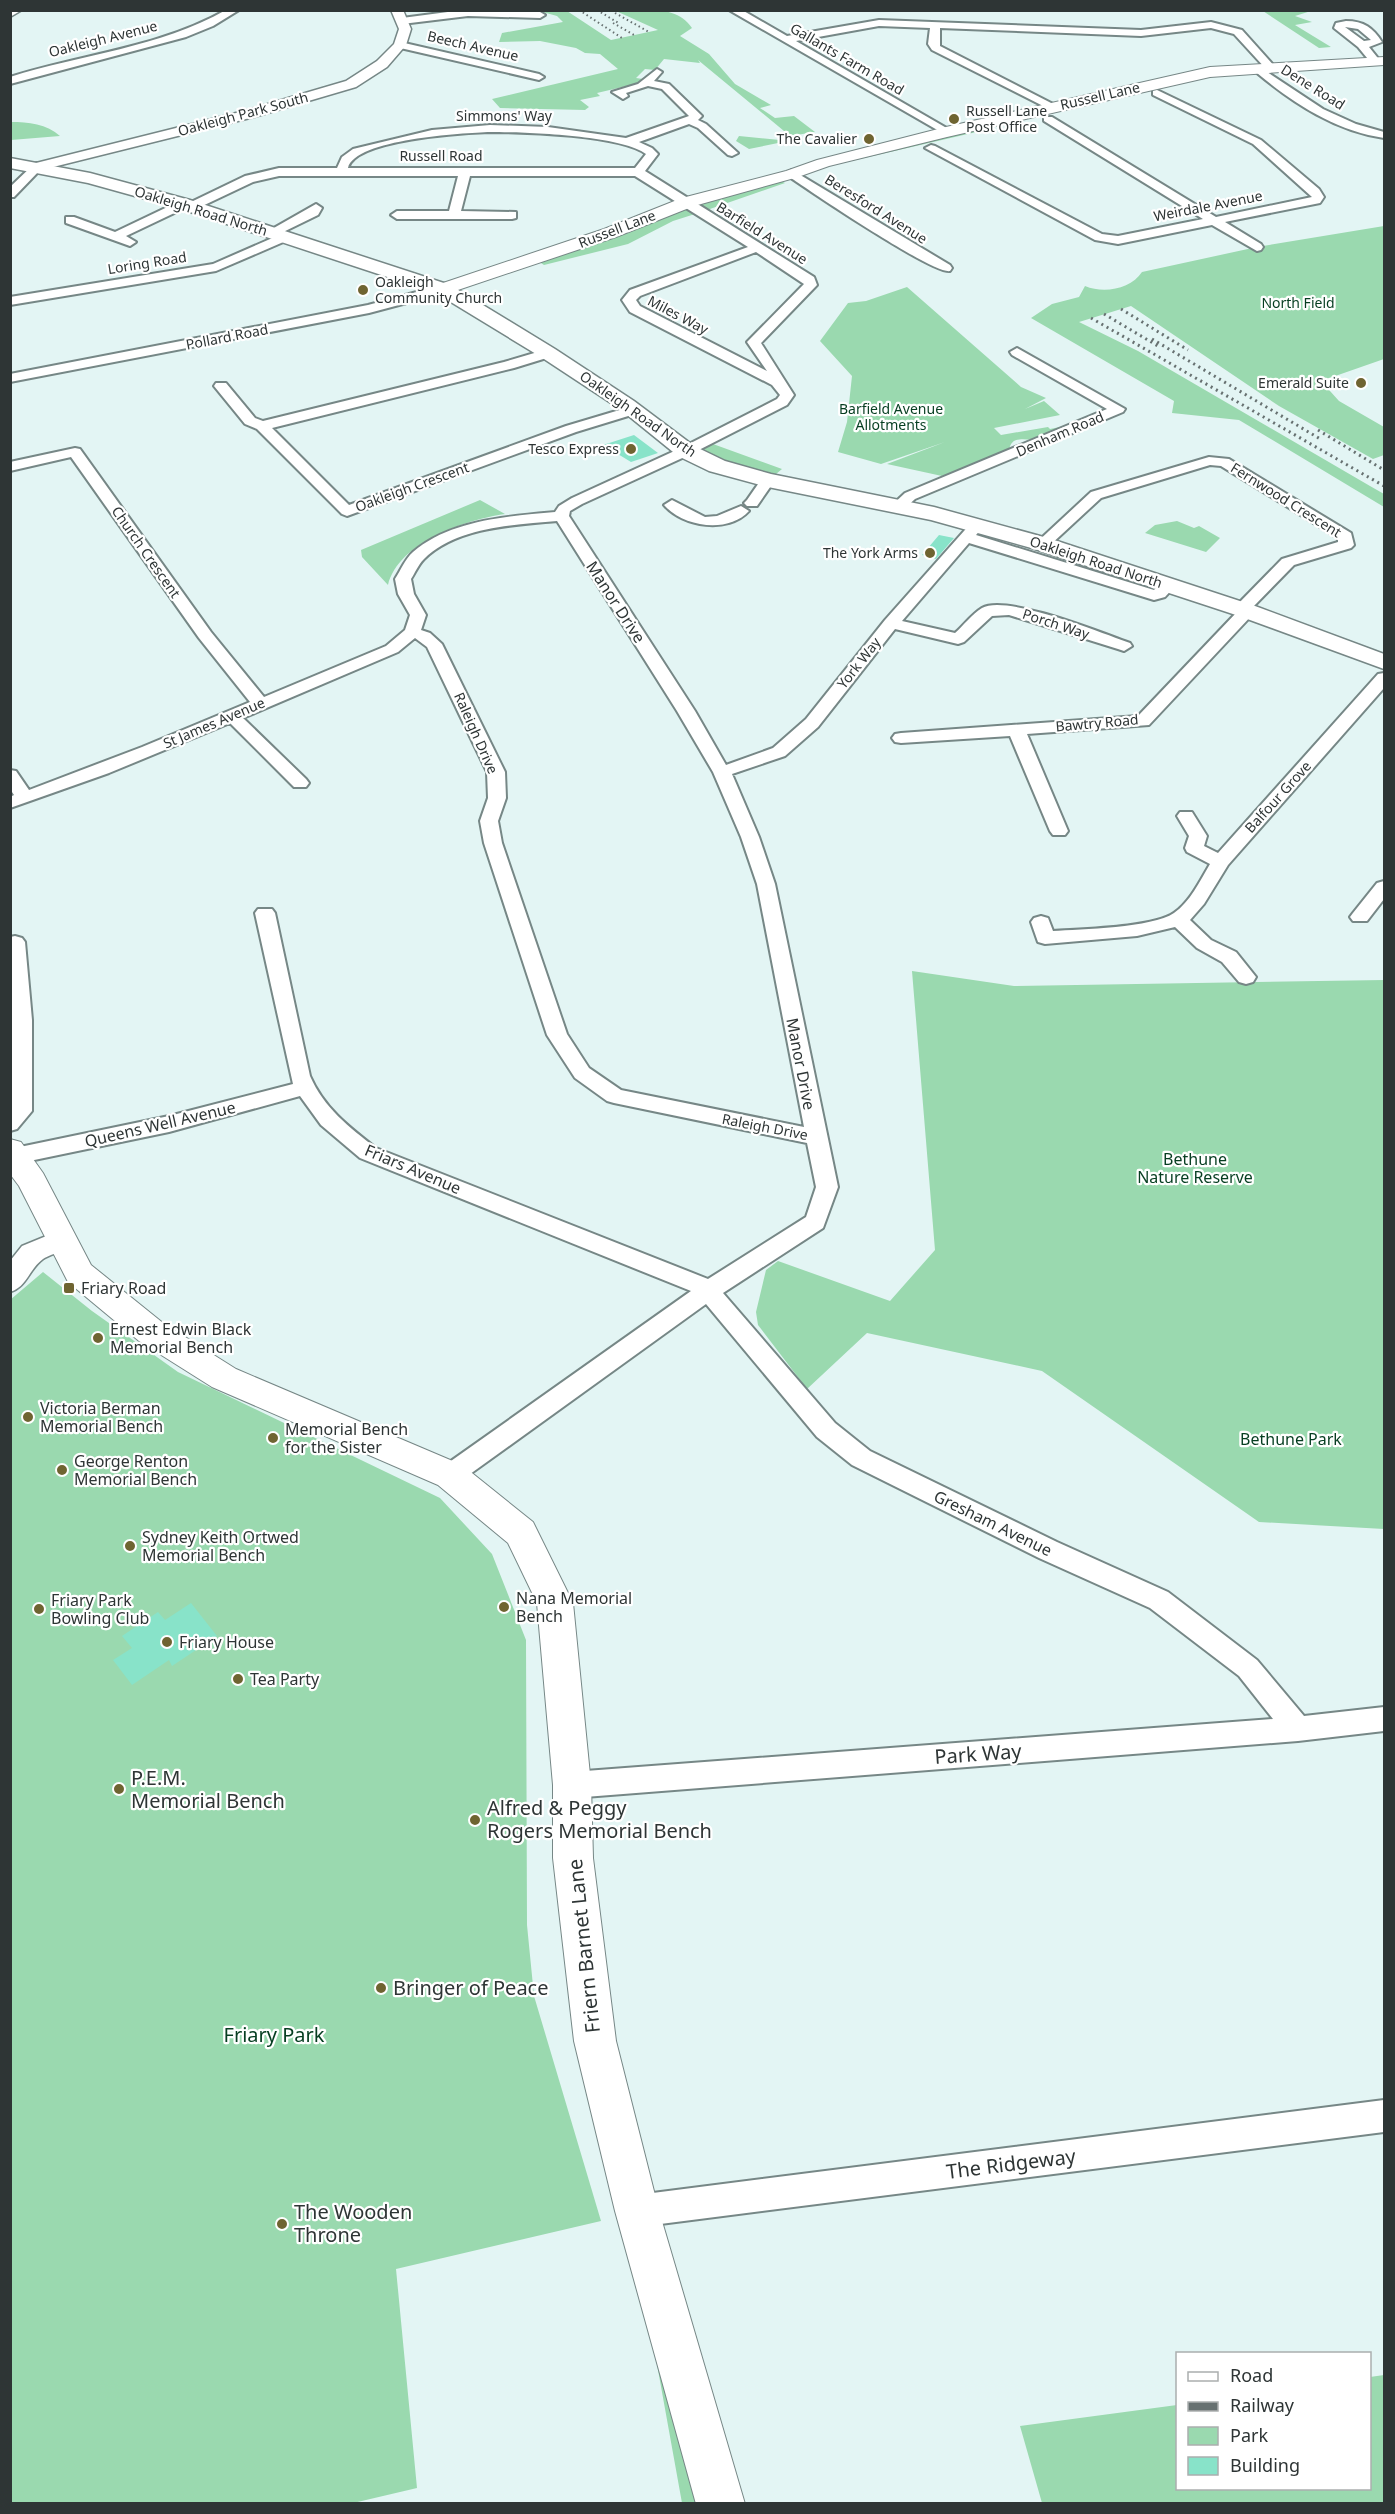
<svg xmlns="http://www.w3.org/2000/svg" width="1395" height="2514" font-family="'Noto Sans',sans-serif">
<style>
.green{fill:#9ad9af}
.building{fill:#88e3c9}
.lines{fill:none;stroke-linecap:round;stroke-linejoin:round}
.minor-casing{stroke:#768786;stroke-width:4}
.tertiary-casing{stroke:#768786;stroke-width:3}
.secondary-casing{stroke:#768786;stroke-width:2}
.primary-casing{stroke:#768786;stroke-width:3}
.minor{fill:#fff;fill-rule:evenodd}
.tertiary{fill:#fff;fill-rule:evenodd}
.secondary{fill:#fff;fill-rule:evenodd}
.primary{fill:#fff;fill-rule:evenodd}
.rail-far1{stroke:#677171;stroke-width:2;stroke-dasharray:1.5 3;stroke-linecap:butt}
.rail{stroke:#677171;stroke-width:3;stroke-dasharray:2 4;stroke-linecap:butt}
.poi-dot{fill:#6f6431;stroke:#fff;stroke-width:2}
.labels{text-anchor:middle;stroke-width:4.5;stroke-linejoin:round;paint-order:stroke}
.far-street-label{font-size:14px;fill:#2e3535;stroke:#fff}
.far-poi-label{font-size:14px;fill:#2e3535;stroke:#fff;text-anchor:end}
.far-park-label{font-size:14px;fill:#063e21;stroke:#fff}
.street-label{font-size:16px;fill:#2e3535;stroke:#fff}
.park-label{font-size:16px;fill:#063e21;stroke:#fff}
.poi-label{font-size:16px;fill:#2e3535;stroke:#fff;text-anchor:start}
.near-street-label{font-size:20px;fill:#2e3535;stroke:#fff}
.near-poi-label{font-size:20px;fill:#2e3535;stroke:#fff;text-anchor:start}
.near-park-label{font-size:20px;fill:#063e21;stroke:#fff}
</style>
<rect width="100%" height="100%" fill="#e3f5f4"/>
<path class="green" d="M 539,11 L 567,11 L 611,40 L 658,30 L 616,11 C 640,10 676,4 692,28 L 680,36 L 709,54 L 735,84 L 771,105 L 760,108 L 775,118 L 794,116 L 815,132 L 790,136 L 698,60 L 700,63 L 664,59 L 655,70 L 645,69 L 636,78 L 643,79 L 635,84 L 597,93 L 600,96 L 580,100 L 589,107 L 585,110 L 500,108 L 492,99 L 618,69 L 600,54 L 585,53 L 576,48 L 540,41 L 499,42 L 502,33 L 563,22 L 557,16 Z
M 1263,11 L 1311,11 L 1295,16 L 1312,22 L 1295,25 L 1331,47 L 1319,48 Z
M 11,122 C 28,122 47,124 60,136 L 11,140 Z
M 977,126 L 985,130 L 834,165 L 830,162 Z
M 739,136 L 780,140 L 783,142 L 749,149 L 736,141 Z
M 781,181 L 785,183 L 707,210 L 696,202 Z
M 683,206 L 695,214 L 673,221 L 628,244 L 544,265 L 538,261 Z
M 1384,226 L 1384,359 L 1321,381 L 1339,401 L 1384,427 L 1384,455 L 1373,459 L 1279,406 L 1131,306 L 1079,322 L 1138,351 L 1370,486 L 1384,494 L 1384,507 L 1239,420 L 1172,413 L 1174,401 L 1031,318 L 1052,304 L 1079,297 L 1085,286 C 1104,294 1131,289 1142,272 L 1257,247 Z
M 907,287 L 1021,387 L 1046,398 L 1025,409 L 1044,401 L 1060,415 L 994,428 L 1001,435 L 1048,427 L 1050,429 L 1065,426 C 1056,430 1047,437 1037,439 C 1026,441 1012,434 1009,450 L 942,476 L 887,464 L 945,442 L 881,464 L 838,452 L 847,422 L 852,376 L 820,341 L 848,303 L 866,301 Z
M 713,444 L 782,469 L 776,474 C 758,470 713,464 702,450 Z
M 480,500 L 505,514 C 465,520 399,542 388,585 L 362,557 L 361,550 Z
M 1177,521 L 1194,528 L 1199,526 L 1220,538 L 1206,552 L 1145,533 L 1155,525 Z
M 912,971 L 1014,986 L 1384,980 L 1384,1529 L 1259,1522 L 1042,1371 L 867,1333 L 807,1389 L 758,1325 L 756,1312 L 766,1270 L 778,1261 L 890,1301 L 935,1250 Z
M 43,1272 L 92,1311 L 178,1372 L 440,1498 L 492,1554 L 526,1640 L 527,1925 L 534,1996 L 601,2221 L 396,2269 L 417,2488 L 349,2504 L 11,2503 L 10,1300 Z
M 649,2320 L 698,2503 L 682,2503 Z
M 1384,2375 L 1384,2503 L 1042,2503 L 1020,2426 L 1177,2405 L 1178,2488 L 1370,2488 L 1370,2377 Z"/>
<path class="building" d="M 634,435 L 658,453 L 631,462 L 603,445 Z
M 939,535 L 954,538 L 936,559 L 922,555 Z
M 191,1603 L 217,1636 L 172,1666 L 169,1660 L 132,1685 L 113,1660 L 132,1648 L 122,1636 L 158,1612 L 165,1620 Z"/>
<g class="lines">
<g class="minor-casing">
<path id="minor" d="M 226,10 L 239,10 L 213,26 L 186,37 L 10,84 L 10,77 C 82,54 159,48 226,10 Z
M 463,10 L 540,12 L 545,15 L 540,18 L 468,16 L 402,24 L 397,21 L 402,18 Z
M 729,10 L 742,10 L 787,36 L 879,20 L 1141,30 L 1211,22 L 1242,30 L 1276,68 L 1275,70 L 1267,70 L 1234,34 L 1211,28 L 1141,36 L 940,28 L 940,46 L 1055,105 L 1057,107 L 1051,110 L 932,50 L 928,44 L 930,28 L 879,26 L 796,41 L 950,130 L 952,132 L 946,135 Z
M 1346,21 C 1364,21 1373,28 1382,42 L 1369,47 L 1381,62 L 1380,64 L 1372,64 L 1358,47 L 1334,28 L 1336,23 ZM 1345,27 L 1358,29 L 1371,40 L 1364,41 Z
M 400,42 L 539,74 L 544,77 L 539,80 L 396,47 L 396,43 Z
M 1261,68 L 1323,109 L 1356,124 L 1384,132 L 1384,138 C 1336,131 1294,104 1257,73 L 1257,69 Z
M 657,69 L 662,72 L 654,81 L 669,84 L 700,114 L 702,116 L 698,120 L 706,124 L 738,153 L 732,156 L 728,155 L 698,128 L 689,124 L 639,142 L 652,148 L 658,154 L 645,171 L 814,277 L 817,285 L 761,343 L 794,395 L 787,405 L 691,454 L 582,504 L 570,511 L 569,516 L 695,711 L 726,765 L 773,748 L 806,719 L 885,620 L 972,522 L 977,520 L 985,525 L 976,535 L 1154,590 L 1162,582 L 1168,580 L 1176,585 L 1165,597 L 1154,600 L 969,543 L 902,621 L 955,633 C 963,626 972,614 982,608 C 1006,594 1102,633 1130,643 L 1132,646 L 1124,651 L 1118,649 L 1009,615 L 992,616 L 964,642 L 958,644 L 895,629 L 818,727 L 785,756 L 732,774 L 759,837 L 775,884 L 838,1187 L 823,1228 L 723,1293 L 835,1423 L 870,1451 L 1057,1542 L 1168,1592 L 1257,1660 L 1304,1716 L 1384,1707 L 1384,1731 L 1298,1741 L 572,1798 L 562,1794 L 558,1785 L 562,1776 L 572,1772 L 1273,1719 L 1239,1676 L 1150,1608 L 1039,1558 L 852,1465 L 817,1437 L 706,1304 L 459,1482 L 450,1485 L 441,1482 L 438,1475 L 441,1468 L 691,1291 L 360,1158 L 321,1125 L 300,1096 L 169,1132 L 15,1164 L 10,1162 L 10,1150 L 15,1148 L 169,1116 L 293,1084 L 255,913 L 258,909 L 272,909 L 275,913 L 310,1076 C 324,1108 349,1127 376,1148 L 708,1279 L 806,1217 L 816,1187 L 807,1143 L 614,1103 L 607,1101 L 575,1078 L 547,1035 L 484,843 L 480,821 L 488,798 L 487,772 L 427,647 L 415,638 L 398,652 L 243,718 L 306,779 L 309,783 L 306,787 L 294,787 L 230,723 L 109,773 L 10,808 L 10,797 L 14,795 L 10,789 L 10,770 L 16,771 L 29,790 L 142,747 L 250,702 L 199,638 L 71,457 L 10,471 L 10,462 L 75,448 L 80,449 L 211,632 L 264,697 L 386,646 L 405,630 L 410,615 L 398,594 L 395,579 C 401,570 405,559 413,552 C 450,520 509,516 555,512 L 559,506 L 572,498 L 681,448 L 777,399 L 780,395 L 772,385 L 630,312 L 622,300 L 630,290 L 748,247 L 635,176 L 470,176 L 461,211 L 516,212 L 516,218 L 512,219 L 397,219 L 391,215 L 397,211 L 449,211 L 458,176 L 279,176 L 253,182 L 196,209 L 187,207 L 126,236 L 136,242 L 130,246 L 66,223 L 66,217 L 74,217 L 115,232 L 180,201 L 189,203 L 245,176 L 279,168 L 337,168 L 342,157 L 353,149 L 432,130 L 490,125 L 548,127 L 626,138 L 689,116 L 662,89 L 648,86 L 626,93 L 628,96 L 623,99 L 612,92 L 638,84 ZM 490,132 C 524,132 621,135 646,154 L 635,168 L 348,168 C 355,139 463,133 490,132 ZM 756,252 L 804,284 L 747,342 L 767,371 L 640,306 L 636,300 L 640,296 ZM 557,521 L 677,711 L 713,772 L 741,837 L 757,884 L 804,1127 L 621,1090 L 589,1068 L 567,1034 L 502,843 L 498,821 L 506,798 L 505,772 L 442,644 L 430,633 L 421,630 L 426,615 L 414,594 L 411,579 C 415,573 418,565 424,559 C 457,527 513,525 557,521 Z
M 1157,90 L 1261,140 L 1319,189 L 1324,197 L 1320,203 L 1225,222 L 1261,244 L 1263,247 L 1261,250 L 1257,251 L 1212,225 L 1118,244 L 1095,240 L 925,148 L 931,145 L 935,146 L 1102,234 L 1118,236 L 1203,219 L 1044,121 L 1044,117 L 1052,117 L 1216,217 L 1312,197 L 1253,144 L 1153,95 L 1153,91 Z
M 37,163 L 43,167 L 41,169 L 14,197 L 10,197 L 10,187 L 33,165 Z
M 792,170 L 950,265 L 952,268 L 950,271 C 934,275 810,191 788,176 L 786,174 Z
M 316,204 L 322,208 L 318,215 L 275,236 L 271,237 L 265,233 Z
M 284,233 L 288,234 L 290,237 L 288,240 L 216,271 L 10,305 L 10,297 L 213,264 Z
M 443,285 L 448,286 L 449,289 L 448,292 L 369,313 L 10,382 L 10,374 L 368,305 Z
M 1017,348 L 1125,409 L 1123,412 L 915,499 L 903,510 L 893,510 L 890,507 L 905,493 L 1107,409 L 1012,355 L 1010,352 Z
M 548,349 L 553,350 L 555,353 L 553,356 L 514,368 L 272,428 L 349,505 L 566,426 L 633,406 L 640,410 L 638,413 L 576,432 L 347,516 L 342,514 L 257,429 L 245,424 L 214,386 L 216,383 L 226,383 L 255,418 L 263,421 L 504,362 Z
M 1209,457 L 1229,459 L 1351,533 L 1354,545 L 1351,548 L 1294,565 L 1252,608 L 1255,611 L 1253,614 L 1149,725 L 1027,734 L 1068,831 L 1065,835 L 1053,835 L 1050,831 L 1010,736 L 901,743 L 895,742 L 892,738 L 895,734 L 901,733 L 1138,716 L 1237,612 L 1234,609 L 1236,606 L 1282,559 L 1338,542 L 1338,538 L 1221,466 L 1210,465 L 1101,498 L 1048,547 L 1038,547 L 1035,544 L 1091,492 Z
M 768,476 L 775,480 L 757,506 L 747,506 L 744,503 L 747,500 L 763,477 Z
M 672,500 L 705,517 L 717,516 L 741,506 L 749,511 C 728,534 683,527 664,505 Z
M 1384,673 L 1384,688 L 1228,865 L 1204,904 L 1190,920 L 1211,940 L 1236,952 L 1256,977 L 1253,982 L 1246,984 L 1239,982 L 1222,962 L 1197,948 L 1175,927 L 1137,936 L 1045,944 L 1038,942 L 1031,922 L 1034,918 L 1041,916 L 1048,918 L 1053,931 C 1081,929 1152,928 1174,913 C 1190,902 1200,881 1210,864 L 1187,852 L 1185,848 L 1189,836 L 1177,816 L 1180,812 L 1192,812 L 1207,836 L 1204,846 L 1218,853 L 1378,674 Z
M 1384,881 L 1384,899 L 1367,921 L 1353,921 L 1350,917 L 1353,913 L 1377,883 Z
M 15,936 L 22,938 L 25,942 L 32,1020 L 32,1111 L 17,1129 L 10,1131 L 10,937 Z
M 1384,2100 L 1384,2132 L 637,2227 L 626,2222 L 621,2211 L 626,2200 L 637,2195 Z"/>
</g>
<g class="tertiary-casing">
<path id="tertiary" d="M 10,10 L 22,10 L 10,17 Z
M 391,10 L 403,10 L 411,29 L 406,45 L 387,67 L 356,87 L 254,117 L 37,171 L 30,167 L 32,164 L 244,111 L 346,81 L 377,61 L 394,44 L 399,29 Z
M 61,1230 L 70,1233 L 74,1240 C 68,1252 54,1252 43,1259 C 29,1269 27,1287 10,1292 L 10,1261 L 22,1246 Z"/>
</g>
<g class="secondary-casing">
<path id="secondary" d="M 1384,57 L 1384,65 L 1210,77 L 947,137 L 829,166 L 798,177 L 694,206 L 616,237 L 449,293 L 437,293 L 434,289 L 437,285 L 604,229 L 682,198 L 786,171 L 817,160 L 946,127 L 1210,67 Z
M 10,1139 L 21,1142 L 43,1173 L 91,1265 L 163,1323 L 236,1369 L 462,1465 L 533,1522 L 573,1603 L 591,1785 L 593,1858 L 616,2041 L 659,2211 L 745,2504 L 696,2504 L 615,2211 L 574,2041 L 553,1858 L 553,1785 L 537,1603 L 508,1543 L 438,1485 L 212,1387 L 139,1341 L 68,1282 L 19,1186 L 10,1174 Z"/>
</g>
<g class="primary-casing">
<path id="primary" d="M 10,158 L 90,173 L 190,200 L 450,285 L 555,349 L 634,401 L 694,446 L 725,461 L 771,474 L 934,507 L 1051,539 L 1255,606 L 1384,654 L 1384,669 L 1239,616 L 1035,549 L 931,520 L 768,487 L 709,471 L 678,456 L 620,409 L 541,357 L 436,293 L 178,208 L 88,183 L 10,168 Z"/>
</g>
<use href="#minor" class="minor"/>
<use href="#tertiary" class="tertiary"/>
<use href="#secondary" class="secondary"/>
<use href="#primary" class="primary"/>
<path class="rail-far1" d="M 579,10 L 622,38
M 597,10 L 620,24
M 615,13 L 649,32
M 613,23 L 634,35"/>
<path class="rail" d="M 1121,309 L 1188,350
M 1104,314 L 1158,346
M 1091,318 L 1384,486
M 1152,339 L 1322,440
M 1318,430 L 1384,470"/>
</g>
<g class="poi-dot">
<circle cx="954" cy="119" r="6"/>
<circle cx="869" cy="139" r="6"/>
<circle cx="363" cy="290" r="6"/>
<circle cx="1361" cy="383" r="6"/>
<circle cx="631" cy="449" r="6"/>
<circle cx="930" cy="553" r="6"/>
<rect x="63" y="1282" width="12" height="12" rx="3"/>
<circle cx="98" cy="1338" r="6"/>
<circle cx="28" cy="1417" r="6"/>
<circle cx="273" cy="1438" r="6"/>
<circle cx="62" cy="1470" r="6"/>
<circle cx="130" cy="1546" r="6"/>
<circle cx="504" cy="1607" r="6"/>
<circle cx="39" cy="1609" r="6"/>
<circle cx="167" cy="1642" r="6"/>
<circle cx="238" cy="1679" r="6"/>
<circle cx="119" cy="1789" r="6"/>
<circle cx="475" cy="1820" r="6"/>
<circle cx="381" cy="1988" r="6"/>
<circle cx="282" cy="2224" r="6"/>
</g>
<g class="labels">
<g class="far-street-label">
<text transform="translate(103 39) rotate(-14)" y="5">Oakleigh Avenue</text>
<text transform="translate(473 46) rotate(13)" y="5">Beech Avenue</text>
<text transform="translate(847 59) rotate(30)" y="5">Gallants Farm Road</text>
<text transform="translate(1313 87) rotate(32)" y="5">Dene Road</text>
<text transform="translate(1100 96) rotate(-13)" y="5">Russell Lane</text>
<text transform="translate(243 114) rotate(-15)" y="5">Oakleigh Park South</text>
<text x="504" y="121">Simmons' Way</text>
<text x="441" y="161">Russell Road</text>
<text transform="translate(1208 206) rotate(-11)" y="5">Weirdale Avenue</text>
<text transform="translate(876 209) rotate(32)" y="5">Beresford Avenue</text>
<text transform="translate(201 211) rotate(17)" y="5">Oakleigh Road North</text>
<text transform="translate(617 229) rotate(-21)" y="5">Russell Lane</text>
<text transform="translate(762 233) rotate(32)" y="5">Barfield Avenue</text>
<text transform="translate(147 263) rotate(-9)" y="5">Loring Road</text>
<text transform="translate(678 315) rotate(28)" y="5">Miles Way</text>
<text transform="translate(227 337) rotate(-11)" y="5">Pollard Road</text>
<text transform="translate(638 414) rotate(35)" y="5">Oakleigh Road North</text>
<text transform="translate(1060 434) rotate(-23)" y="5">Denham Road</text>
<text transform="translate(412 487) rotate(-20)" y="5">Oakleigh Crescent</text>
<text transform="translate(1286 500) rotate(32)" y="5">Fernwood Crescent</text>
<text transform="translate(146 552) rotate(55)" y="5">Church Crescent</text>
<text transform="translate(1096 562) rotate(18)" y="5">Oakleigh Road North</text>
<text transform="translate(1056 624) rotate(18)" y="5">Porch Way</text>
<text transform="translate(859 663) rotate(-52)" y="5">York Way</text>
<text transform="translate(214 723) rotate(-23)" y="5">St James Avenue</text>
<text transform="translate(1097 723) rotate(-5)" y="5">Bawtry Road</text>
<text transform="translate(476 733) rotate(66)" y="5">Raleigh Drive</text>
<text transform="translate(1278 797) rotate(-48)" y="5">Balfour Grove</text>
<text transform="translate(765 1127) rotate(11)" y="5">Raleigh Drive</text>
</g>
<g class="far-poi-label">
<text x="966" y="116" text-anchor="start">Russell Lane<tspan x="966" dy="16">Post Office</tspan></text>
<text x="857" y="144">The Cavalier</text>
<text x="375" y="287" text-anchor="start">Oakleigh<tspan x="375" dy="16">Community Church</tspan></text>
<text x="1349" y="388">Emerald Suite</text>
<text x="619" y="454">Tesco Express</text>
<text x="918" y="558">The York Arms</text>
</g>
<g class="far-park-label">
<text x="1298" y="308">North Field</text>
<text x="891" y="414">Barfield Avenue<tspan x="891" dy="16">Allotments</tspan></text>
</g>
<g class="street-label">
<text transform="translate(616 602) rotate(57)" y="6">Manor Drive</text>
<text transform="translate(801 1064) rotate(79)" y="6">Manor Drive</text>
<text transform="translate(160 1124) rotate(-13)" y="6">Queens Well Avenue</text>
<text transform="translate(413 1169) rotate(23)" y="6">Friars Avenue</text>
<text transform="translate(993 1523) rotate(26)" y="6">Gresham Avenue</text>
</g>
<g class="park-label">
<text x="1195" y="1165">Bethune<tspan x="1195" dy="18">Nature Reserve</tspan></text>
<text x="1291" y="1445">Bethune Park</text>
</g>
<g class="poi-label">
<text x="81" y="1294">Friary Road</text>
<text x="110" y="1335">Ernest Edwin Black<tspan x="110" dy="18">Memorial Bench</tspan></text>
<text x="40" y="1414">Victoria Berman<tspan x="40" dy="18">Memorial Bench</tspan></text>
<text x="285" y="1435">Memorial Bench<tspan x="285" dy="18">for the Sister</tspan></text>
<text x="74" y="1467">George Renton<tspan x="74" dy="18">Memorial Bench</tspan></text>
<text x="142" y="1543">Sydney Keith Ortwed<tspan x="142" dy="18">Memorial Bench</tspan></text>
<text x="516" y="1604">Nana Memorial<tspan x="516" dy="18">Bench</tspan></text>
<text x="51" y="1606">Friary Park<tspan x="51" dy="18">Bowling Club</tspan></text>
<text x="179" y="1648">Friary House</text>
<text x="250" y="1685">Tea Party</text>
</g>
<g class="near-street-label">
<text transform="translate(978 1754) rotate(-4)" y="7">Park Way</text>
<text transform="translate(584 1946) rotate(-96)" y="7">Friern Barnet Lane</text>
<text transform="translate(1011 2164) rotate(-7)" y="7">The Ridgeway</text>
</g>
<g class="near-poi-label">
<text x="131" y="1785">P.E.M.<tspan x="131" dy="23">Memorial Bench</tspan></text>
<text x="487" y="1815">Alfred &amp; Peggy<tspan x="487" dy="23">Rogers Memorial Bench</tspan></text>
<text x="393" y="1995">Bringer of Peace</text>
<text x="294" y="2219">The Wooden<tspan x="294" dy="23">Throne</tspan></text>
</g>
<g class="near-park-label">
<text x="274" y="2042">Friary Park</text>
</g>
</g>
<rect width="1395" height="2514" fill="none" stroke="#2e3535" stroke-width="24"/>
<rect x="1176" y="2352" width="195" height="138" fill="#ffffff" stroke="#abaeae" stroke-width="1.5"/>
<rect x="1188" y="2372" width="30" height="9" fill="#ffffff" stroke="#abaeae" stroke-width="1.5"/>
<text x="1230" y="2382" font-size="18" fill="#2e3535">Road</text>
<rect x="1188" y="2402" width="30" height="9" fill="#677171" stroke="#abaeae" stroke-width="1.5"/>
<text x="1230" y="2412" font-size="18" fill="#2e3535">Railway</text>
<rect x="1188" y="2427" width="30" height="18" fill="#9ad9af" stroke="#abaeae" stroke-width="1.5"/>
<text x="1230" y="2442" font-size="18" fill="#2e3535">Park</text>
<rect x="1188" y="2457" width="30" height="18" fill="#88e3c9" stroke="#abaeae" stroke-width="1.5"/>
<text x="1230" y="2472" font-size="18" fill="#2e3535">Building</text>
</svg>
